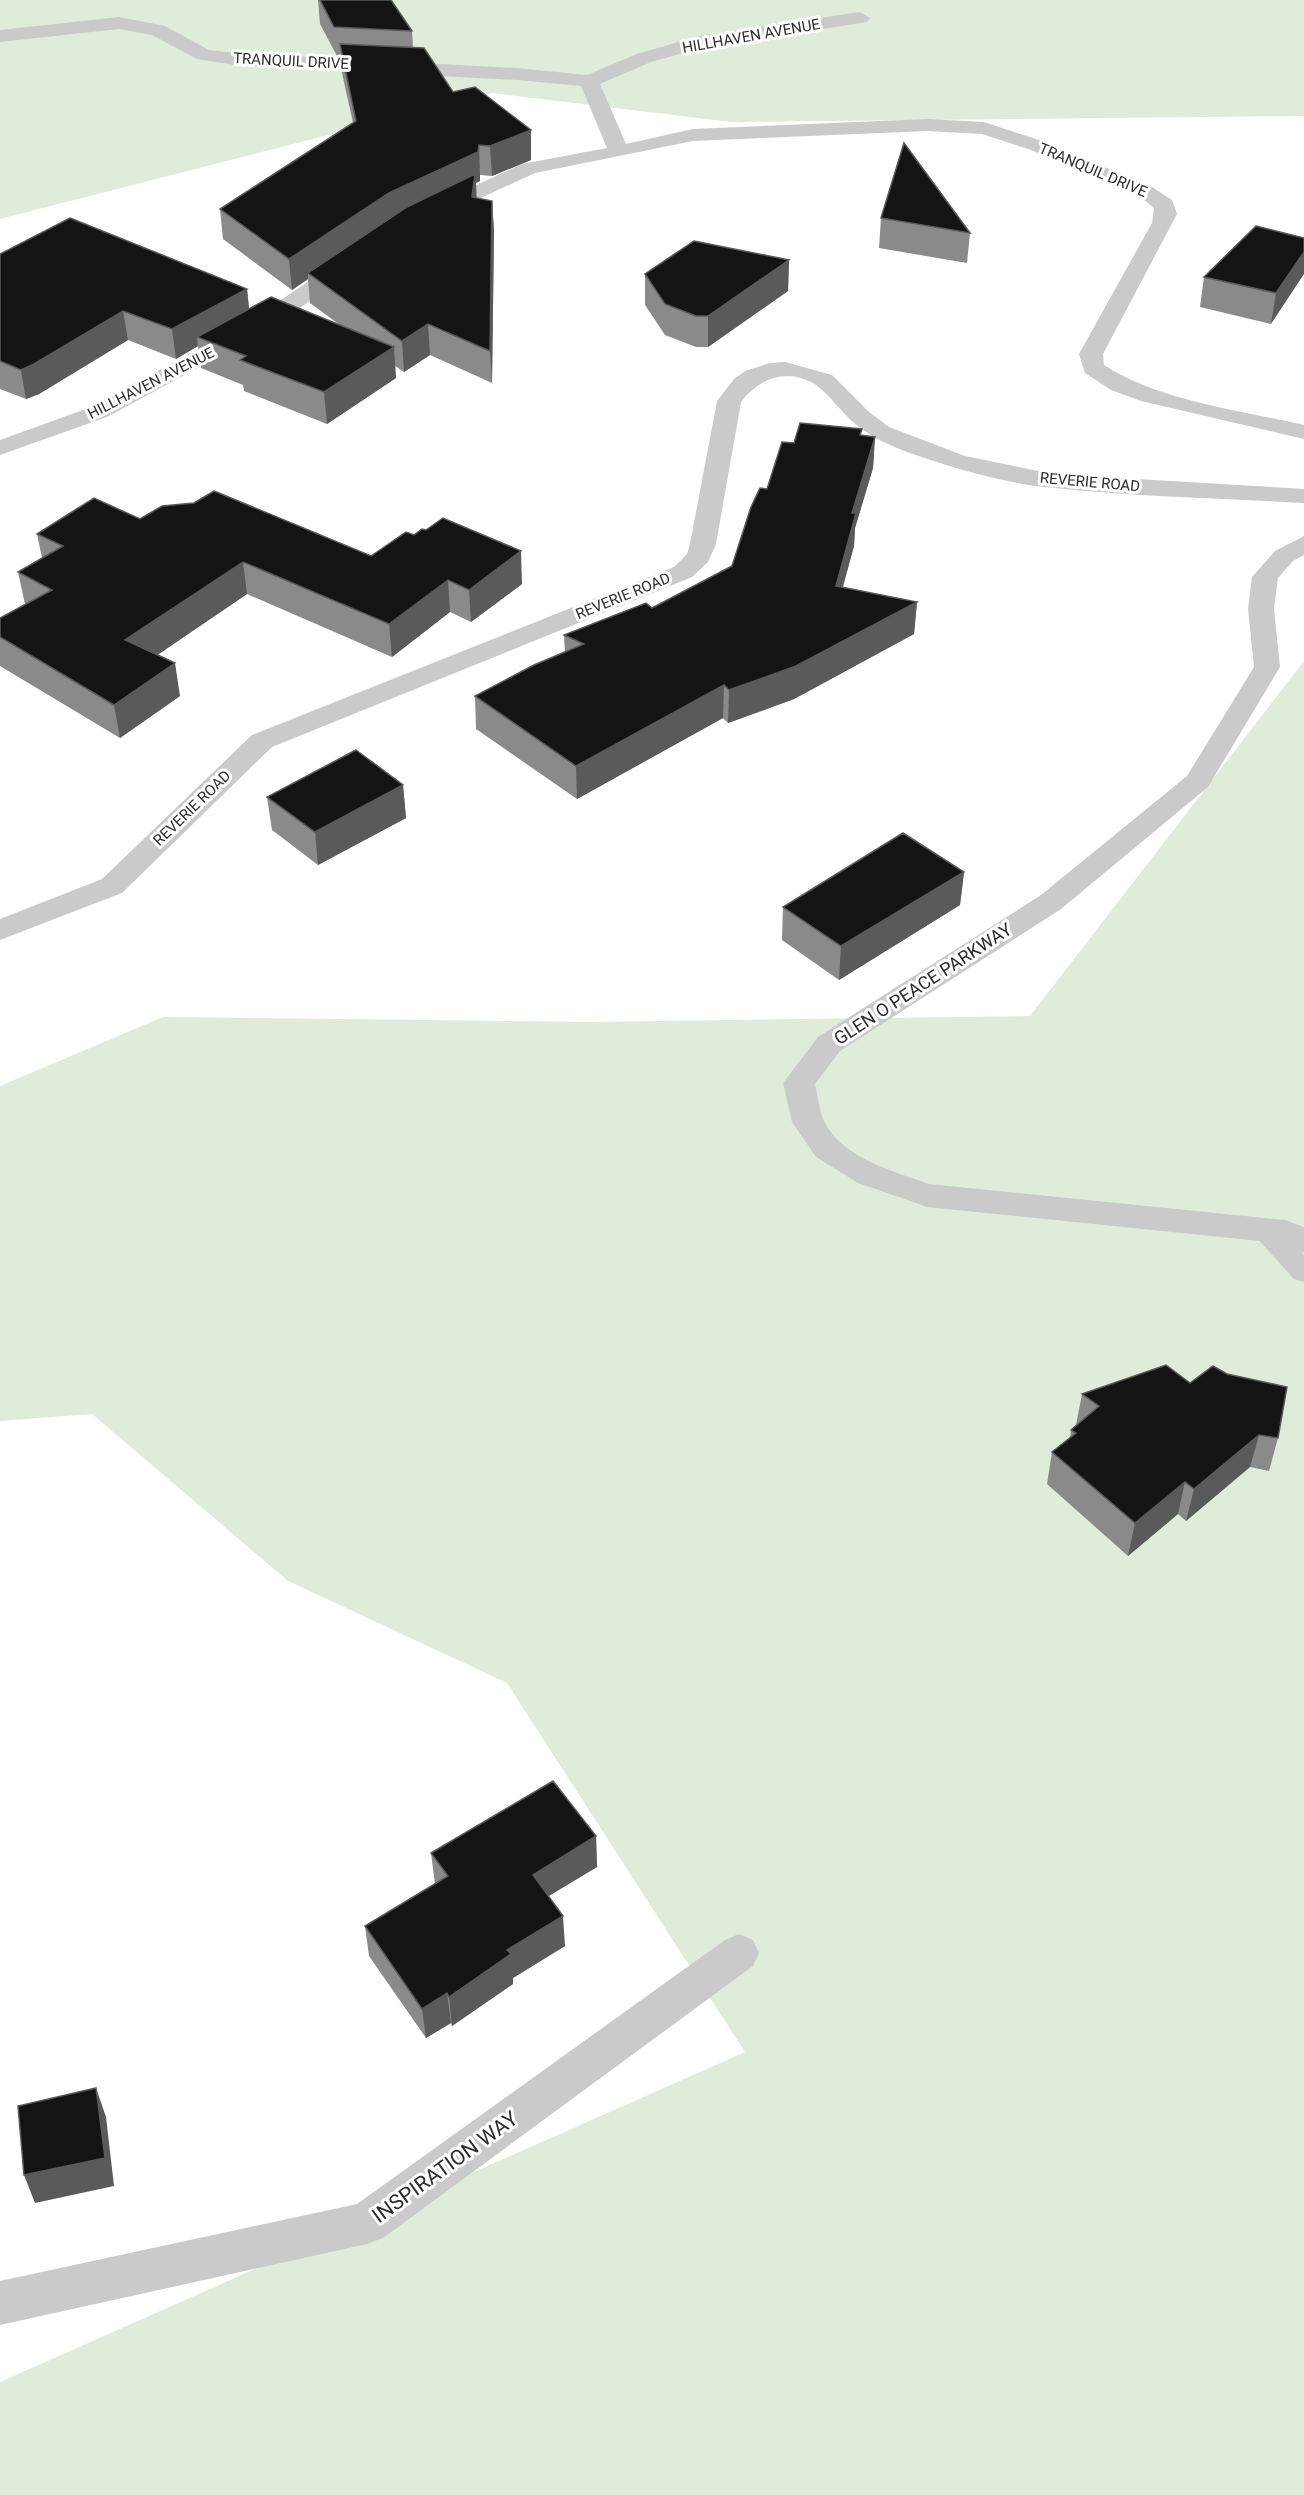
<svg xmlns="http://www.w3.org/2000/svg" width="1304" height="2495" font-family="Roboto,sans-serif">
<style>
.green{fill:#e0ecda}
.lines{fill:none;stroke-linecap:round;stroke-linejoin:round}
.lane{fill:#cacaca;fill-rule:evenodd}
.street{fill:#cacaca;fill-rule:evenodd}
.wall{fill:#8a8a8a}
.shaded-wall{fill:#5a5a5a}
.building{fill:#141414;stroke:#5a5a5a;stroke-width:1.5}
.labels{text-anchor:middle;stroke-width:6;stroke-linejoin:round;paint-order:stroke}
.far-street-label{font-size:15px;fill:#2d2d2d;stroke:#fff}
.street-label{font-size:18px;fill:#2d2d2d;stroke:#fff}
.near-street-label{font-size:21px;fill:#2d2d2d;stroke:#fff}
</style>
<rect width="100%" height="100%" fill="#fff"/>
<path class="green" d="M 0,0 L 1304,0 L 1304,116 L 731,122 L 492,93 L 0,219 Z
M 1304,661 L 1304,2495 L 0,2495 L 0,2382 L 745,2052 L 507,1683 L 288,1581 L 92,1414 L 0,1421 L 0,1086 L 163,1017 L 586,1022 L 1030,1016 Z"/>
<g class="lines">
<path class="lane" d="M 1264,1219 L 1273,1222 L 1304,1255 L 1304,1282 L 1294,1279 L 1255,1236 L 1251,1229 L 1255,1222 Z"/>
<path class="street" d="M 860,12 L 870,18 L 867,22 L 701,48 L 651,62 L 600,84 L 626,144 L 693,129 L 927,119 L 984,122 L 1045,142 L 1152,187 L 1172,200 L 1177,214 L 1103,354 L 1104,365 C 1160,401 1239,410 1304,425 L 1304,439 L 1141,401 L 1111,390 L 1085,373 L 1079,354 L 1152,223 L 1154,208 L 1138,195 L 1031,150 L 982,134 L 927,131 L 693,141 L 535,173 L 435,219 L 427,218 L 424,213 L 427,208 L 522,164 L 607,148 L 581,86 L 517,80 L 235,65 L 197,59 L 152,35 L 119,29 L 0,42 L 0,30 L 119,17 L 165,26 L 209,50 L 235,53 L 517,68 L 587,75 L 637,54 L 699,36 Z
M 347,259 L 355,261 L 358,266 L 355,271 L 264,332 L 107,417 L 0,455 L 0,440 L 91,407 L 248,322 L 339,261 Z
M 785,362 L 832,375 L 869,412 L 889,427 L 965,456 L 1053,474 L 1304,489 L 1304,503 C 1221,498 1138,497 1055,488 C 1006,484 956,469 910,453 C 890,446 871,437 854,423 C 841,412 830,395 816,385 C 788,367 759,378 741,402 L 716,544 L 708,562 L 692,577 L 272,747 L 122,893 L 0,940 L 0,919 L 102,879 L 252,735 L 674,567 L 687,554 L 690,544 L 717,401 L 734,379 L 745,371 L 770,363 Z
M 1304,536 L 1304,555 L 1293,561 L 1278,578 L 1274,609 L 1280,667 L 1208,787 L 1061,909 L 840,1051 L 815,1084 C 818,1096 819,1110 824,1121 C 842,1158 893,1171 929,1184 L 1285,1220 L 1304,1227 L 1304,1253 L 1280,1243 L 927,1207 L 916,1203 L 858,1183 L 816,1157 L 792,1122 L 783,1083 L 818,1037 L 1041,895 L 1187,776 L 1254,667 L 1248,609 L 1252,577 L 1275,551 Z
M 739,1934 L 753,1940 L 759,1953 L 753,1966 L 383,2238 L 367,2244 L 0,2325 L 0,2281 L 357,2204 L 725,1940 Z"/>
</g>
<path class="wall" d="M 318,0 L 391,0 L 412,31 L 413,48 L 453,92 L 531,130 L 531,160 L 492,176 L 480,175 L 480,181 L 476,183 L 476,198 L 492,201 L 494,231 L 492,383 L 430,355 L 404,372 L 395,366 L 396,378 L 327,424 L 244,391 L 243,385 L 201,368 L 198,346 L 176,359 L 128,340 L 39,394 L 26,399 L 0,389 L 0,254 L 247,289 L 249,309 L 340,325 L 310,303 L 308,279 L 292,290 L 223,239 L 220,209 L 353,123 L 342,73 L 341,56 L 337,56 L 320,24 Z
M 881,218 L 970,233 L 967,263 L 879,248 Z
M 1304,238 L 1271,324 L 1200,307 L 1204,277 Z
M 789,260 L 788,291 L 708,347 L 696,347 L 665,335 L 645,305 L 645,274 Z
M 861,435 L 875,437 L 873,468 L 855,528 L 854,546 L 843,587 L 917,602 L 914,634 L 794,699 L 728,723 L 723,718 L 577,799 L 476,729 L 475,696 L 565,652 L 564,635 L 652,608 L 732,566 L 767,489 L 794,443 Z
M 140,519 L 371,556 L 522,584 L 471,622 L 450,612 L 392,657 L 247,594 L 157,655 L 180,696 L 120,738 L 0,666 L 0,618 L 25,604 L 18,572 L 42,558 L 37,534 Z
M 403,785 L 406,818 L 318,865 L 272,830 L 267,797 Z
M 964,872 L 960,905 L 839,980 L 782,940 L 783,907 Z
M 1190,1383 L 1278,1438 L 1269,1471 L 1250,1467 L 1186,1521 L 1178,1514 L 1128,1556 L 1047,1484 L 1052,1452 L 1070,1438 L 1071,1430 L 1076,1425 L 1082,1394 Z
M 596,1836 L 597,1867 L 548,1896 L 565,1946 L 513,1978 L 513,1984 L 452,2026 L 451,2023 L 426,2038 L 369,1956 L 365,1926 L 435,1884 L 431,1853 Z"/>
<path class="shaded-wall" d="M 531,130 L 531,160 L 492,176 L 490,146 Z
M 479,145 L 480,175 L 480,181 L 476,183 L 477,204 L 308,273 L 308,279 L 292,290 L 289,259 L 389,193 Z
M 492,201 L 494,231 L 492,383 L 490,351 Z
M 1304,252 L 1304,274 L 1271,324 L 1276,293 Z
M 789,260 L 788,291 L 708,347 L 708,316 Z
M 247,289 L 250,318 L 197,337 L 198,346 L 176,359 L 172,329 Z
M 123,311 L 128,340 L 39,394 L 26,399 L 21,370 Z
M 428,324 L 430,355 L 404,372 L 402,341 Z
M 394,347 L 396,378 L 327,424 L 324,392 Z
M 875,437 L 873,468 L 855,528 L 854,546 L 834,618 L 836,586 L 852,513 Z
M 521,551 L 522,584 L 471,622 L 469,590 Z
M 243,562 L 247,594 L 131,673 L 125,640 Z
M 448,580 L 450,612 L 392,657 L 389,624 Z
M 917,602 L 914,634 L 794,699 L 728,723 L 729,690 Z
M 175,663 L 180,696 L 120,738 L 114,705 Z
M 724,685 L 723,718 L 577,799 L 576,766 Z
M 403,785 L 406,818 L 318,865 L 315,832 Z
M 964,872 L 960,905 L 839,980 L 841,946 Z
M 1259,1435 L 1250,1467 L 1186,1521 L 1194,1489 Z
M 1185,1482 L 1178,1514 L 1128,1556 L 1135,1523 Z
M 596,1836 L 597,1867 L 534,1905 L 533,1875 Z
M 563,1916 L 565,1946 L 513,1978 L 513,1984 L 452,2026 L 449,1997 L 507,1950 Z
M 447,1993 L 451,2023 L 426,2038 L 422,2009 Z
M 96,2088 L 106,2117 L 114,2186 L 35,2203 L 24,2175 Z"/>
<path class="building" d="M 320,0 L 391,0 L 412,31 L 334,27 Z
M 340,44 L 424,48 L 453,92 L 475,87 L 531,130 L 490,146 L 479,145 L 478,152 L 389,193 L 289,259 L 220,209 L 356,121 Z
M 904,143 L 970,233 L 881,218 Z
M 475,174 L 472,197 L 492,201 L 490,351 L 428,324 L 402,341 L 308,273 L 407,207 Z
M 70,218 L 247,289 L 172,329 L 123,311 L 34,364 L 21,370 L 0,361 L 0,254 Z
M 1256,226 L 1304,238 L 1304,252 L 1276,293 L 1204,277 Z
M 694,241 L 789,260 L 708,316 L 696,316 L 665,304 L 645,274 Z
M 271,297 L 394,347 L 324,392 L 240,360 L 246,356 L 197,337 Z
M 800,423 L 862,429 L 860,435 L 875,437 L 852,513 L 856,513 L 836,586 L 917,602 L 796,666 L 729,690 L 724,685 L 576,766 L 475,696 L 534,665 L 584,644 L 564,635 L 646,603 L 652,608 L 732,566 L 751,507 L 760,488 L 767,489 L 782,442 L 794,443 Z
M 214,491 L 371,556 L 406,532 L 414,535 L 422,529 L 426,530 L 443,518 L 521,551 L 469,590 L 448,580 L 389,624 L 243,562 L 125,640 L 175,663 L 114,705 L 0,637 L 0,618 L 52,590 L 18,572 L 63,546 L 37,534 L 94,498 L 140,519 L 162,506 L 194,503 Z
M 356,750 L 403,785 L 315,832 L 267,797 Z
M 903,833 L 964,872 L 841,946 L 783,907 Z
M 1166,1365 L 1190,1383 L 1213,1366 L 1227,1374 L 1287,1387 L 1278,1438 L 1259,1435 L 1194,1489 L 1185,1482 L 1135,1523 L 1052,1452 L 1076,1433 L 1071,1430 L 1099,1406 L 1082,1394 Z
M 553,1781 L 596,1836 L 533,1875 L 563,1916 L 507,1950 L 511,1954 L 449,1997 L 447,1993 L 422,2009 L 365,1926 L 448,1876 L 431,1853 Z
M 96,2088 L 105,2158 L 24,2175 L 18,2106 Z"/>
<g class="labels">
<g class="far-street-label">
<text transform="translate(751 36) rotate(-10)" y="5">HILLHAVEN AVENUE</text>
<text transform="translate(291 61) rotate(3)" y="5">TRANQUIL DRIVE</text>
<text transform="translate(1093 170) rotate(23)" y="5">TRANQUIL DRIVE</text>
<text transform="translate(151 383) rotate(-27)" y="5">HILLHAVEN AVENUE</text>
<text transform="translate(1090 482) rotate(5)" y="5">REVERIE ROAD</text>
<text transform="translate(623 596) rotate(-22)" y="5">REVERIE ROAD</text>
<text transform="translate(192 808) rotate(-44)" y="5">REVERIE ROAD</text>
</g>
<g class="street-label">
<text transform="translate(923 984) rotate(-33)" y="6">GLEN O PEACE PARKWAY</text>
</g>
<g class="near-street-label">
<text transform="translate(445 2167) rotate(-36)" y="7">INSPIRATION WAY</text>
</g>
</g>
</svg>
